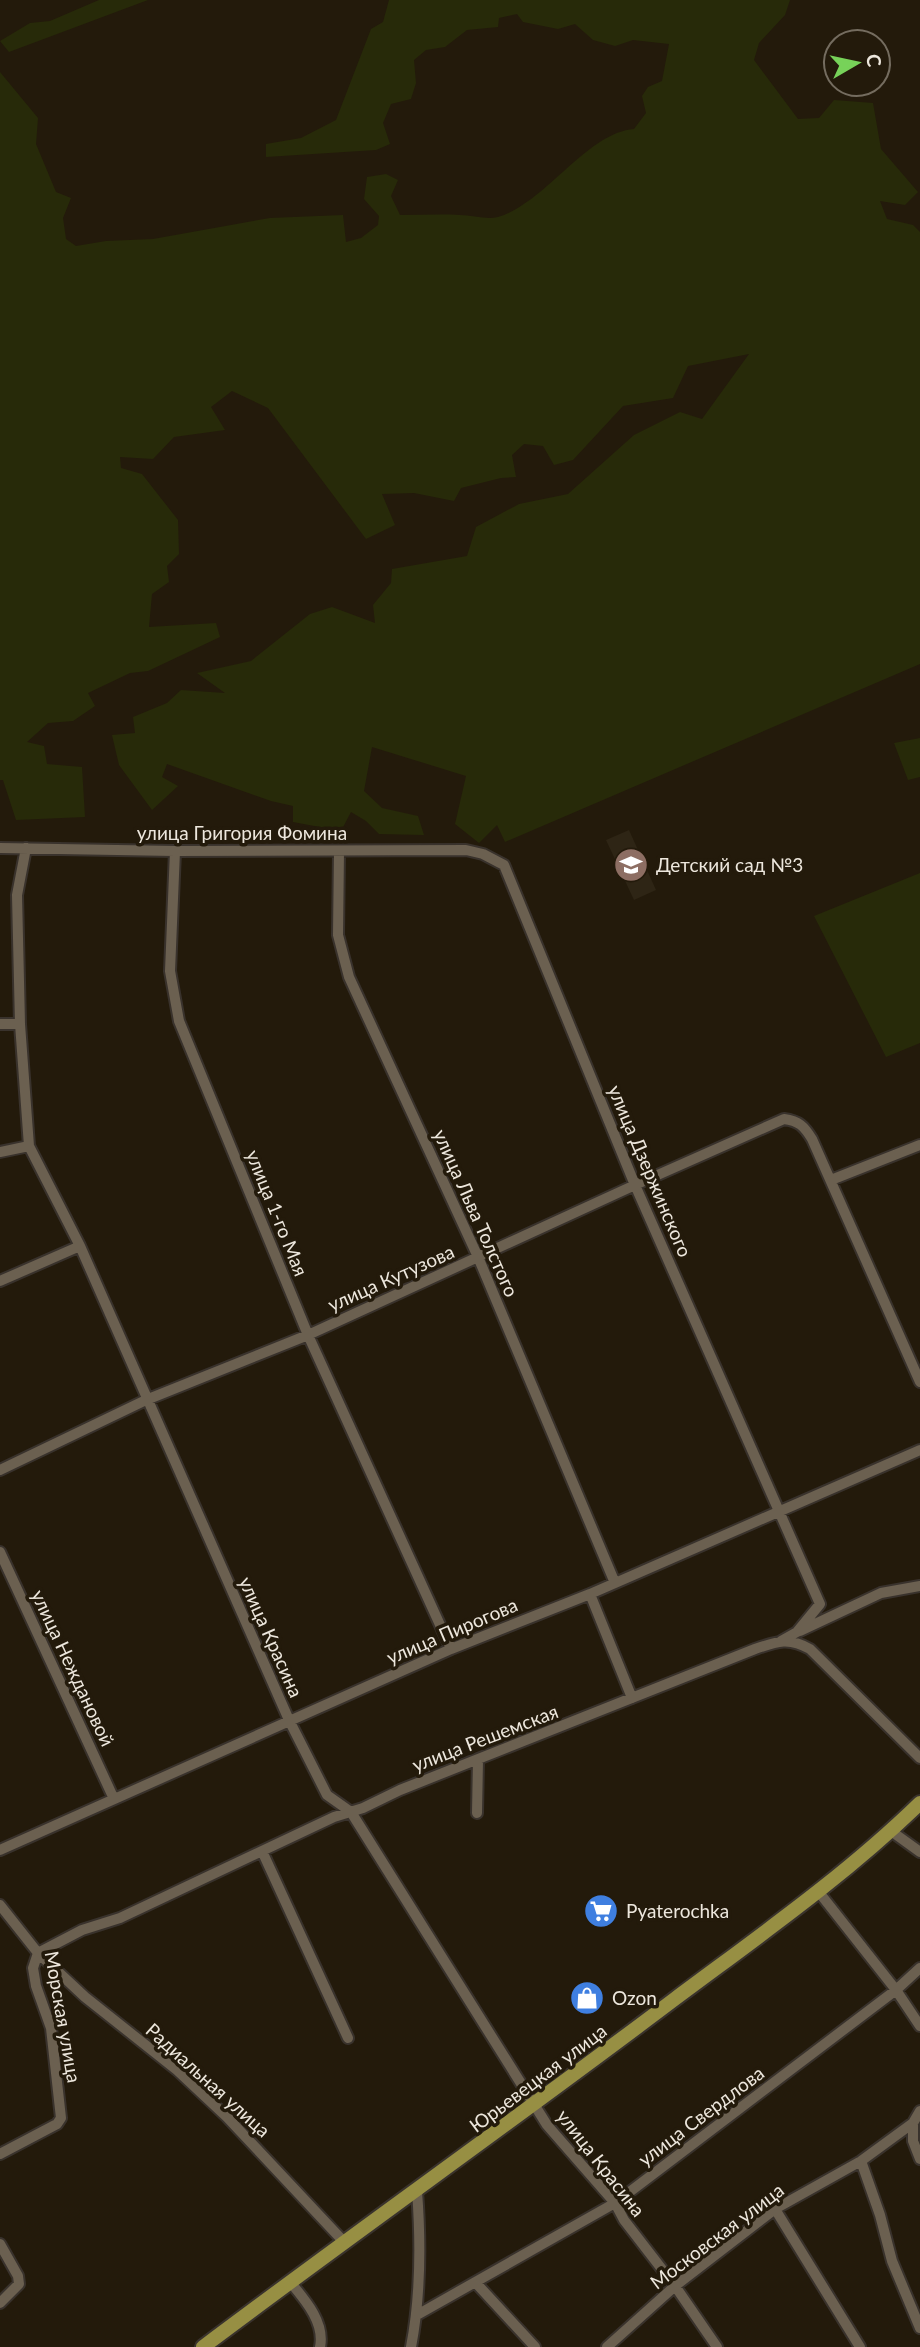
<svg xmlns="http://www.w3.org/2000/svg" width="920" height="2347" font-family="Lato,sans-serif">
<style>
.education{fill:#2e2515}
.green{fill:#272a09}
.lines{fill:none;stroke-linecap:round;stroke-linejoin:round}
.minor-casing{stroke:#39322c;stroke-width:14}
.major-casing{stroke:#39322c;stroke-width:18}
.minor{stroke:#6b6050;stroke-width:10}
.major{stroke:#978f43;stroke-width:14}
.labels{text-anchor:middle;stroke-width:7;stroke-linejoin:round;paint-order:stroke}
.street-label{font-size:19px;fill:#ede7dd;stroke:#231a0b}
.poi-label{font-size:19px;fill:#ede7dd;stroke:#231a0b;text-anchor:start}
</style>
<rect width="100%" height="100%" fill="#231a0b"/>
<path class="education" d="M 629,830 L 656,890 L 634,900 L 606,840 Z"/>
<path class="green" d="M 99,0 L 148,0 L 9,52 L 0,41 L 30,23 L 50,21 Z
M 389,0 L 790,0 L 785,15 L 759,43 L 754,60 L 798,119 L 819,118 L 834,100 L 873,103 L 881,149 L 918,192 L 905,205 L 880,201 L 887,219 L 913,225 L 920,232 L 920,664 L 505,842 L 497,825 L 479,843 L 455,824 L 466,776 L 372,747 L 364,791 L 382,808 L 418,816 L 424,835 L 379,834 L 366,821 L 351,812 L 341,831 L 293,822 L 293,806 L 271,801 L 167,764 L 162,777 L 178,786 L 152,810 L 119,765 L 112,735 L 135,733 L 133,717 L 167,703 L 181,690 L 225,693 L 197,673 L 251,661 L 310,614 L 332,607 L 375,623 L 373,605 L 391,583 L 392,569 L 467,556 L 476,527 L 519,504 L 568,494 L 634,435 L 680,412 L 702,419 L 749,354 L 688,366 L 673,398 L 623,406 L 573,460 L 554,465 L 543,446 L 524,444 L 512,455 L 516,477 L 501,478 L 461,488 L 454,501 L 414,493 L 382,494 L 395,525 L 366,539 L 268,408 L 232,391 L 211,407 L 225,430 L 174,437 L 153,459 L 120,457 L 121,468 L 142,474 L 178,520 L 179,554 L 167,566 L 169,582 L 152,594 L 149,627 L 216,623 L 220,637 L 148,671 L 130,673 L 88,693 L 95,706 L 73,721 L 48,723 L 27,742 L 44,746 L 47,764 L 82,767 L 85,817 L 16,820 L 3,780 L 0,780 L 0,72 L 38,118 L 36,144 L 56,192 L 71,198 L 63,218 L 66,239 L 76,246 L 106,241 L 153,239 L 270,218 L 343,215 L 346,242 L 361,238 L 378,225 L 379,216 L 364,199 L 367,177 L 386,174 L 398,180 L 391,196 L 400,215 C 420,215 441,214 460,215 C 472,215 487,220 498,217 C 547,202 586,133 634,129 L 646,113 L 642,96 L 648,87 L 662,81 L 669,44 L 633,40 L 615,46 L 593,40 L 575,24 L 558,29 L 523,22 L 517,14 L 499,18 L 498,27 L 467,30 L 445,47 L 426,50 L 414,60 L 416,83 L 411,99 L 391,104 L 383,123 L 390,144 L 376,150 L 266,157 L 266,144 L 301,138 L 336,120 L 371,29 L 383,22 Z
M 920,738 L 920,777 L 908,780 L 894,743 Z
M 920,873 L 920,1043 L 886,1057 L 814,916 Z"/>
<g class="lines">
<g class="minor-casing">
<path id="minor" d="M 0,848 L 175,851 L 466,850 L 483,854 L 504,865 L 635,1185 L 820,1604 L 797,1632 L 781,1641
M 26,848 L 17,895 L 20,1024 L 29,1146 L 80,1246 L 289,1720 L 327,1795 L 351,1812 L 547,2125 L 615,2203 L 624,2220 L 675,2286 L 717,2347
M 175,851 L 170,971 L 179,1021 L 308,1335 L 451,1649
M 339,851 L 338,935 L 349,977 L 478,1257 L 615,1583
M 0,1024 L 20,1024
M 0,1152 L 29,1146
M 831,1180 L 920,1145
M 0,1281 L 80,1246
M 0,1470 L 146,1400 L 308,1335 L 635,1185 L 784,1119 C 799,1121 804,1126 812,1139 L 920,1382
M 0,1552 L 114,1799
M 590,1594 L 632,1698
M 800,1631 L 881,1593 L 920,1586
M 477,1813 L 478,1760
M 891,1831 L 920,1852
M 0,1850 L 451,1649 L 590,1594 L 920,1450
M 262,1851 L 348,2038
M 818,1891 L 896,1990 L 920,2026
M 0,1905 L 38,1953 L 85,1997 L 177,2070 L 227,2117 L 345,2243
M 38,1953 L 82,1930 L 120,1918 L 334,1817 L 363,1808 L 400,1790 L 755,1649 C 778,1641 789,1637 810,1649 L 920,1758
M 913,2123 L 913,2141 L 920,2159
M 0,2154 L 57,2124 L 61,2118 L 51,2028 L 36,1986 L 33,1968 L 38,1953
M 861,2161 L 880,2215 L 892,2261 L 920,2328
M 775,2209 L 860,2347
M 0,2244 L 18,2276 L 19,2284 L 0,2303
M 291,2283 C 306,2301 325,2323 320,2347
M 476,2283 L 535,2347
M 417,2315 L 615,2203 L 896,1990 L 920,1968
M 411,2347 C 421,2295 421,2244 417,2191
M 607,2347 L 675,2286 L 775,2209 L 861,2161 L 913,2123 L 920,2111"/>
</g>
<g class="major-casing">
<path id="major" d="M 203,2347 C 360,2229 520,2116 676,1998 C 759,1936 845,1876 920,1803"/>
</g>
<use href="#minor" class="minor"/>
<use href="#major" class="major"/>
</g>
<defs>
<g id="school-disc" transform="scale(1.75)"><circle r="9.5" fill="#8d6e63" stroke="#231a0b"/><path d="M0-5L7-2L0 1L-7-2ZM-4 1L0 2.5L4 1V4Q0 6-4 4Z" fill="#fff"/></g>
<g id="supermarket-disc" transform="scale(1.75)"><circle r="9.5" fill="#3f7fe0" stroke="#231a0b"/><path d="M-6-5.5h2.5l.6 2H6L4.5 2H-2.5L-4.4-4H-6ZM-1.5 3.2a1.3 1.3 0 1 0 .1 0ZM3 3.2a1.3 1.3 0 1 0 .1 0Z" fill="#fff"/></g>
<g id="shop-disc" transform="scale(1.75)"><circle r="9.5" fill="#3f7fe0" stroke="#231a0b"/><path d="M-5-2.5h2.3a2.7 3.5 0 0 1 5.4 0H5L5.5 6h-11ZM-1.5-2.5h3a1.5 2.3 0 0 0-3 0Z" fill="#fff"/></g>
</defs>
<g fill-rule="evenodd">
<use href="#school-disc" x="631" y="865"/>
<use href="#supermarket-disc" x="601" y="1911"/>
<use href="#shop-disc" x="587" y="1998"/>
</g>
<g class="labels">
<g class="street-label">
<text x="242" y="840">улица Григория Фомина</text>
<text transform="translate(650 1171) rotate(67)" y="7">улица Дзержинского</text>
<text transform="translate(277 1213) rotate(68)" y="7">улица 1-го Мая</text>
<text transform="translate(476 1213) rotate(66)" y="7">улица Льва Толстого</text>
<text transform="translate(391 1278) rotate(-24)" y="7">улица Кутузова</text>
<text transform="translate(452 1631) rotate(-23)" y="7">улица Пирогова</text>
<text transform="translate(271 1637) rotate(66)" y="7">улица Красина</text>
<text transform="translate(73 1668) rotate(65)" y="7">улица Неждановой</text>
<text transform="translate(485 1738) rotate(-21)" y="7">улица Решемская</text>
<text transform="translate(63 2017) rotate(80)" y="7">Морская улица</text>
<text transform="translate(538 2078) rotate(-37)" y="7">Юрьевецкая улица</text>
<text transform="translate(208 2080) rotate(42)" y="7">Радиальная улица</text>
<text transform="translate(701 2116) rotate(-37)" y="7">улица Свердлова</text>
<text transform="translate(601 2163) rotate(52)" y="7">улица Красина</text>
<text transform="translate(717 2236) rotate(-37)" y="7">Московская улица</text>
</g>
<g class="poi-label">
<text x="656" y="872">Детский сад №3</text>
<text x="626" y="1918">Pyaterochka</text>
<text x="612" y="2005">Ozon</text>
</g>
</g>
<g transform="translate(857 63) rotate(81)"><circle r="33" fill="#231a0b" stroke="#746c5f" stroke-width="2"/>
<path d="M0-5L12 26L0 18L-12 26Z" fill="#77d259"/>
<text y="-10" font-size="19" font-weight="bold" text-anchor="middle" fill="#ede7dd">С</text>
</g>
</svg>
